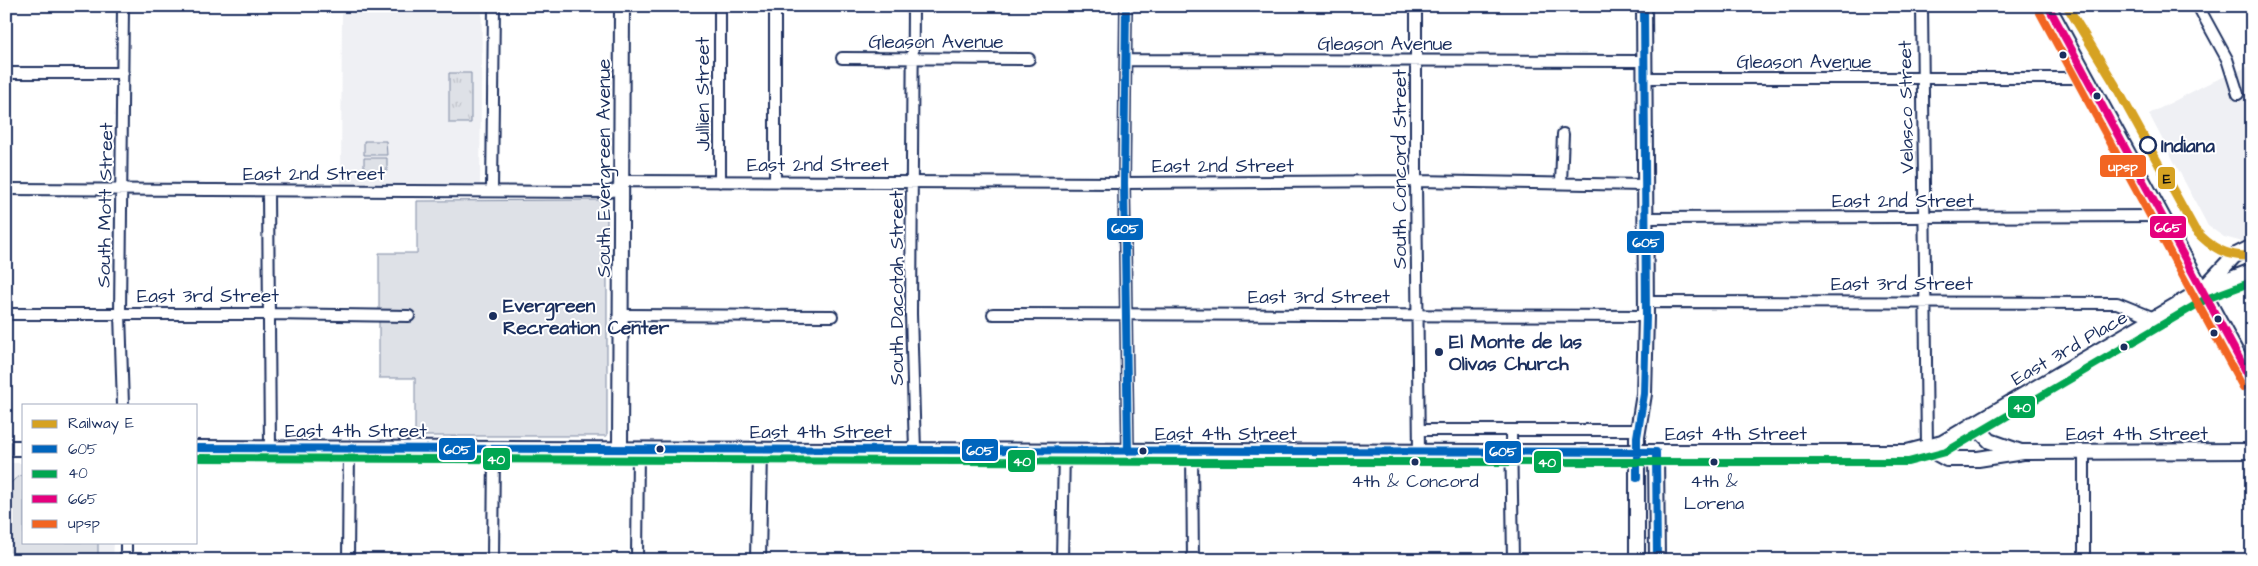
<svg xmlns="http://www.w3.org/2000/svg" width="2258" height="566" font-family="'Architects Daughter',sans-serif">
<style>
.built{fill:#eff0f4}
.grass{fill:url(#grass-tufts);stroke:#7c88a2}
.garden{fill:#dee1e7;stroke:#7c88a2}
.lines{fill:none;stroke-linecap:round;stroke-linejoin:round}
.street-casing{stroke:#1b2f5e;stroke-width:14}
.secondary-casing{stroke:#1b2f5e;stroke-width:18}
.street{stroke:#fff;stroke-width:10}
.secondary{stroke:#fff;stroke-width:14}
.secondary-bridge-casing{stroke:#1b2f5e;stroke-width:18;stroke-linecap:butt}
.secondary-bridge{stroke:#fff;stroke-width:14}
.bus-1-casing{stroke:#fff;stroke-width:11}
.bus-2-casing{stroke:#fff;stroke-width:11}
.bus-3-casing{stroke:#fff;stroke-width:11}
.bus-4-casing{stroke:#fff;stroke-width:11}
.bus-1{stroke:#0065bd;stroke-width:8}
.bus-2{stroke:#00a651;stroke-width:8}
.bus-3{stroke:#e5007d;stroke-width:8}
.bus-4{stroke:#f26522;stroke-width:8}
.rail-1-casing{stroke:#fff;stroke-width:12}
.rail-1{stroke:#d6a222;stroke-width:9}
.bus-dot{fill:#1b2f5e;stroke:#fff;stroke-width:2}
.stop-dot{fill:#fff;stroke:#1b2f5e;stroke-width:2.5}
.labels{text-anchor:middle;stroke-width:4;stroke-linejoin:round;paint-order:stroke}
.bus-label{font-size:18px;fill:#1b2f5e;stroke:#fff}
.street-label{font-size:19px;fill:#1b2f5e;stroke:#fff}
.stop-label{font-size:19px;font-weight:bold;fill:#1b2f5e;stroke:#fff;text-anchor:start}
.poi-label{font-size:19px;font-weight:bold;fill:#1b2f5e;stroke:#fff;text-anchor:start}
.line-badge{stroke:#fff;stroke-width:2}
.badge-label{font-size:14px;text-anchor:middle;font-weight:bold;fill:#fff}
.pale-badge-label{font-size:14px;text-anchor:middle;font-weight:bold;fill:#111}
</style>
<defs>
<pattern id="grass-tufts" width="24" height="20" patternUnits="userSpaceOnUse" patternTransform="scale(1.25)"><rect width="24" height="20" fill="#dee1e7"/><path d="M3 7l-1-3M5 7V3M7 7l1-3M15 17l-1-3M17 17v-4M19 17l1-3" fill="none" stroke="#bec1c9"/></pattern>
</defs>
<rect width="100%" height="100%" fill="#fff"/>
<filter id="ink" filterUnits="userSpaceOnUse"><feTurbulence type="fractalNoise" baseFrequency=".02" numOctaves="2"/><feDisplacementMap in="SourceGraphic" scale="10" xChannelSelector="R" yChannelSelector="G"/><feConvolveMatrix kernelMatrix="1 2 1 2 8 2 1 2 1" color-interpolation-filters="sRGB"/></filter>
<g filter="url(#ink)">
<path class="built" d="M 342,6 L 482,6 L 480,184 L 341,185 Z
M 2252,65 L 2252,237 L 2243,242 L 2224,237 L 2208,226 L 2149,114 L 2207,84 Z
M 6,463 L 24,463 L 24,542 L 114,542 L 113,560 L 6,560 Z"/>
<path class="grass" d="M 449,73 L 471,73 L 471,123 L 449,123 Z"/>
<path class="garden" d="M 364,141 L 386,141 L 387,155 L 364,155 Z
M 364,158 L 387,158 L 387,171 L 364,172 Z
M 607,200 L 607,436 L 415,436 L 415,378 L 379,378 L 379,253 L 417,253 L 417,201 Z
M 24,474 L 24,542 L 98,542 L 98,560 L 6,560 L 6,488 L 15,479 Z"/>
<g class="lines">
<g class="street-casing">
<path id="street" d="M 775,6 L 775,181
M 913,6 L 911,314 L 915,450
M 1126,6 L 1124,183 L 1128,451
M 1416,6 L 1416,181 L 1419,452
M 1922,6 L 1927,448
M 2198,6 L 2227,59 L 2238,94
M 842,58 L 1029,59
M 1126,60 L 1644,61
M 6,73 L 123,73
M 1644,78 L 2074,78 L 2083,72
M 621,181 L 1124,183 L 1416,181 L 1645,185
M 720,182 L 720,6
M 1561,183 L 1563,134
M 6,189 L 609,192 L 622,187
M 492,190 L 494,6
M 268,192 L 270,448
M 1645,218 L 2162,216
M 1646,302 L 2117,303 L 2154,318
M 6,314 L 269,314 L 409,316
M 993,314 L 1646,316
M 621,315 L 832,316
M 123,405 L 120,314 L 123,6
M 1419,430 L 1638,430
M 1511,430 L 1513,560
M 1192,452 L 1193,560
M 126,542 L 126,560
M 348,560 L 349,448
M 493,560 L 494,449
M 637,560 L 638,449
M 1062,560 L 1064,451
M 2084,560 L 2084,452"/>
</g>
<g class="secondary-casing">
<path id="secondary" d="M 2048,6 L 2252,382
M 2204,288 L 2234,256 L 2252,247
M 1973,424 L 1990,441 L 2021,452
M 6,448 L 24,448
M 196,448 L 1490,452
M 1927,448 L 1947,459 L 1978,459 L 2023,452 L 2252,451
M 620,449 L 622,6
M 1645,452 L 1907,452 L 1942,443 L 2202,290 L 2252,271
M 1656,452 L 1657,560
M 758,560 L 760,450
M 1637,560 L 1637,437 L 1644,394 L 1646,316 L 1644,6"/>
</g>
<use href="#street" class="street"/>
<use href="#secondary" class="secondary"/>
<g class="secondary-bridge-casing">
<path id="secondary-bridge" d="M 1490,452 L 1645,452"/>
</g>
<use href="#secondary-bridge" class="secondary-bridge"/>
<g class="bus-1-casing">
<path id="bus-1" d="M 1126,6 L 1124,183 L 1128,451
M 196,448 L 1656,452 L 1657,560
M 1637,478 L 1637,437 L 1644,394 L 1646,316 L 1644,6"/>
</g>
<g class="bus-2-casing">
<path id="bus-2" d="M 196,458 L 1192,462 L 1908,462 L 1946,452 L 2206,299 L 2252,282"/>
</g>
<g class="bus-3-casing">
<path id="bus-3" d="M 2048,6 L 2252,382"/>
</g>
<g class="bus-4-casing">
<path id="bus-4" d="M 2039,11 L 2243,387"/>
</g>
<use href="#bus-1" class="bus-1"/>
<use href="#bus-2" class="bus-2"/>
<use href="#bus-3" class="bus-3"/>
<use href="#bus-4" class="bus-4"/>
<g class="rail-1-casing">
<path id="rail-1" d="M 2067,6 L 2114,83 L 2195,230 C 2211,248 2227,257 2252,256"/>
</g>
<use href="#rail-1" class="rail-1"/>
</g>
</g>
<g class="bus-dot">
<circle cx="2063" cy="55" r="4.5"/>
<circle cx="2097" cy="96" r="4.5"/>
<circle cx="493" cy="316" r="5"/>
<circle cx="2218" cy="319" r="4.5"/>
<circle cx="2214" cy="333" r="4.5"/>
<circle cx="2124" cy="347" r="4.5"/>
<circle cx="1439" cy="352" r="5"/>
<circle cx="660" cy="449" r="4.5"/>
<circle cx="1143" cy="451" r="4.5"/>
<circle cx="1415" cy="462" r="4.5"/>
<circle cx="1714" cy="462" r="4.5"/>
</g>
<circle class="stop-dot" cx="2148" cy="145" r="8"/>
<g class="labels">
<g class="bus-label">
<text x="1415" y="487">4th &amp; Concord</text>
<text x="1714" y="487">4th &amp;<tspan x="1714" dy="22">Lorena</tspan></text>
</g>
<g class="street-label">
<text x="936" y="48">Gleason Avenue</text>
<text x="1385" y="50">Gleason Avenue</text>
<text x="1804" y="68">Gleason Avenue</text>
<text transform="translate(702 94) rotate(-90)" y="7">Jullien Street</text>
<text transform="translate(1905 107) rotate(-91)" y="7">Velasco Street</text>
<text x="818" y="171">East 2nd Street</text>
<text x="1223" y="172">East 2nd Street</text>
<text transform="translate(603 168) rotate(-90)" y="7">South Evergreen Avenue</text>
<text transform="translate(1399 169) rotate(-90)" y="7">South Concord Street</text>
<text x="314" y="180">East 2nd Street</text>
<text x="1903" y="207">East 2nd Street</text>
<text transform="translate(104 205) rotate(-89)" y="7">South Mott Street</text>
<text x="1902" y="290">East 3rd Street</text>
<text transform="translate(896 288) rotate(-90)" y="7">South Dacotah Street</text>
<text x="208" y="302">East 3rd Street</text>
<text x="1319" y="303">East 3rd Street</text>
<text transform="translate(2069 347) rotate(-30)" y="7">East 3rd Place</text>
<text x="356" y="437">East 4th Street</text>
<text x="821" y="438">East 4th Street</text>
<text x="1226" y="440">East 4th Street</text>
<text x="1736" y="440">East 4th Street</text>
<text x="2137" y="440">East 4th Street</text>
</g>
<g class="stop-label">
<text x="2161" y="152">Indiana</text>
</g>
<g class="poi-label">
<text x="503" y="312">Evergreen<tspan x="503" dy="22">Recreation Center</tspan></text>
<text x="1449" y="348">El Monte de las<tspan x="1449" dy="22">Olivas Church</tspan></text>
</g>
</g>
<g class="line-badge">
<rect x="2099" y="154" width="48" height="24" rx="5" fill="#f26522"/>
<rect x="2157" y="166" width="19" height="24" rx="5" fill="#d6a222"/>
<rect x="2149" y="215" width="38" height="24" rx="5" fill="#e5007d"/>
<rect x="1106" y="217" width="38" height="24" rx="5" fill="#0065bd"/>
<rect x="1626" y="230" width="39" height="24" rx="5" fill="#0065bd"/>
<rect x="2007" y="395" width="29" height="24" rx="5" fill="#00a651"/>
<rect x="438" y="437" width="38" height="24" rx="5" fill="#0065bd"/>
<rect x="961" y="438" width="38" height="24" rx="5" fill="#0065bd"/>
<rect x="1484" y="440" width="38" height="24" rx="5" fill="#0065bd"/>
<rect x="482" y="447" width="29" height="24" rx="5" fill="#00a651"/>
<rect x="1007" y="449" width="29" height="24" rx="5" fill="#00a651"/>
<rect x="1533" y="450" width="29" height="24" rx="5" fill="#00a651"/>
</g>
<g class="badge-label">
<text x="2123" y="171">upsp</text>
<text x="2168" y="232">665</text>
<text x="1125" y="233">605</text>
<text x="1646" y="247">605</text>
<text x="2022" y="412">40</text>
<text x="457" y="454">605</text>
<text x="980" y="455">605</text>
<text x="1503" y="456">605</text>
<text x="496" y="464">40</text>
<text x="1022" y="466">40</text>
<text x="1547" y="467">40</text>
</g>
<g class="pale-badge-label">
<text x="2167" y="183">E</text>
</g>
<rect width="2258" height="566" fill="none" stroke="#fff" stroke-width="25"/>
<rect x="12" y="12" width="2233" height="541" fill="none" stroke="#1b2f5e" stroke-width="2" filter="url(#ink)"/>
<rect x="22" y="404" width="175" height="140" fill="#ffffff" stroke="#a4acbf"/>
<rect x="32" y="420" width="25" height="8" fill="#d6a222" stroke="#a4acbf"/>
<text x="68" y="428" font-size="15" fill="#1b2f5e">Railway E</text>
<rect x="32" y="445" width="25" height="8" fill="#0065bd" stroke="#a4acbf"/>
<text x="68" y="454" font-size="15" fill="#1b2f5e">605</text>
<rect x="32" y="470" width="25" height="8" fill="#00a651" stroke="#a4acbf"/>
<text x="68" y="478" font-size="15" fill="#1b2f5e">40</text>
<rect x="32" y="495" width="25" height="8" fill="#e5007d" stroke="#a4acbf"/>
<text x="68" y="504" font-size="15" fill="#1b2f5e">665</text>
<rect x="32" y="520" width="25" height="8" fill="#f26522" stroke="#a4acbf"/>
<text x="68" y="528" font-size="15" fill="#1b2f5e">upsp</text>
</svg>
